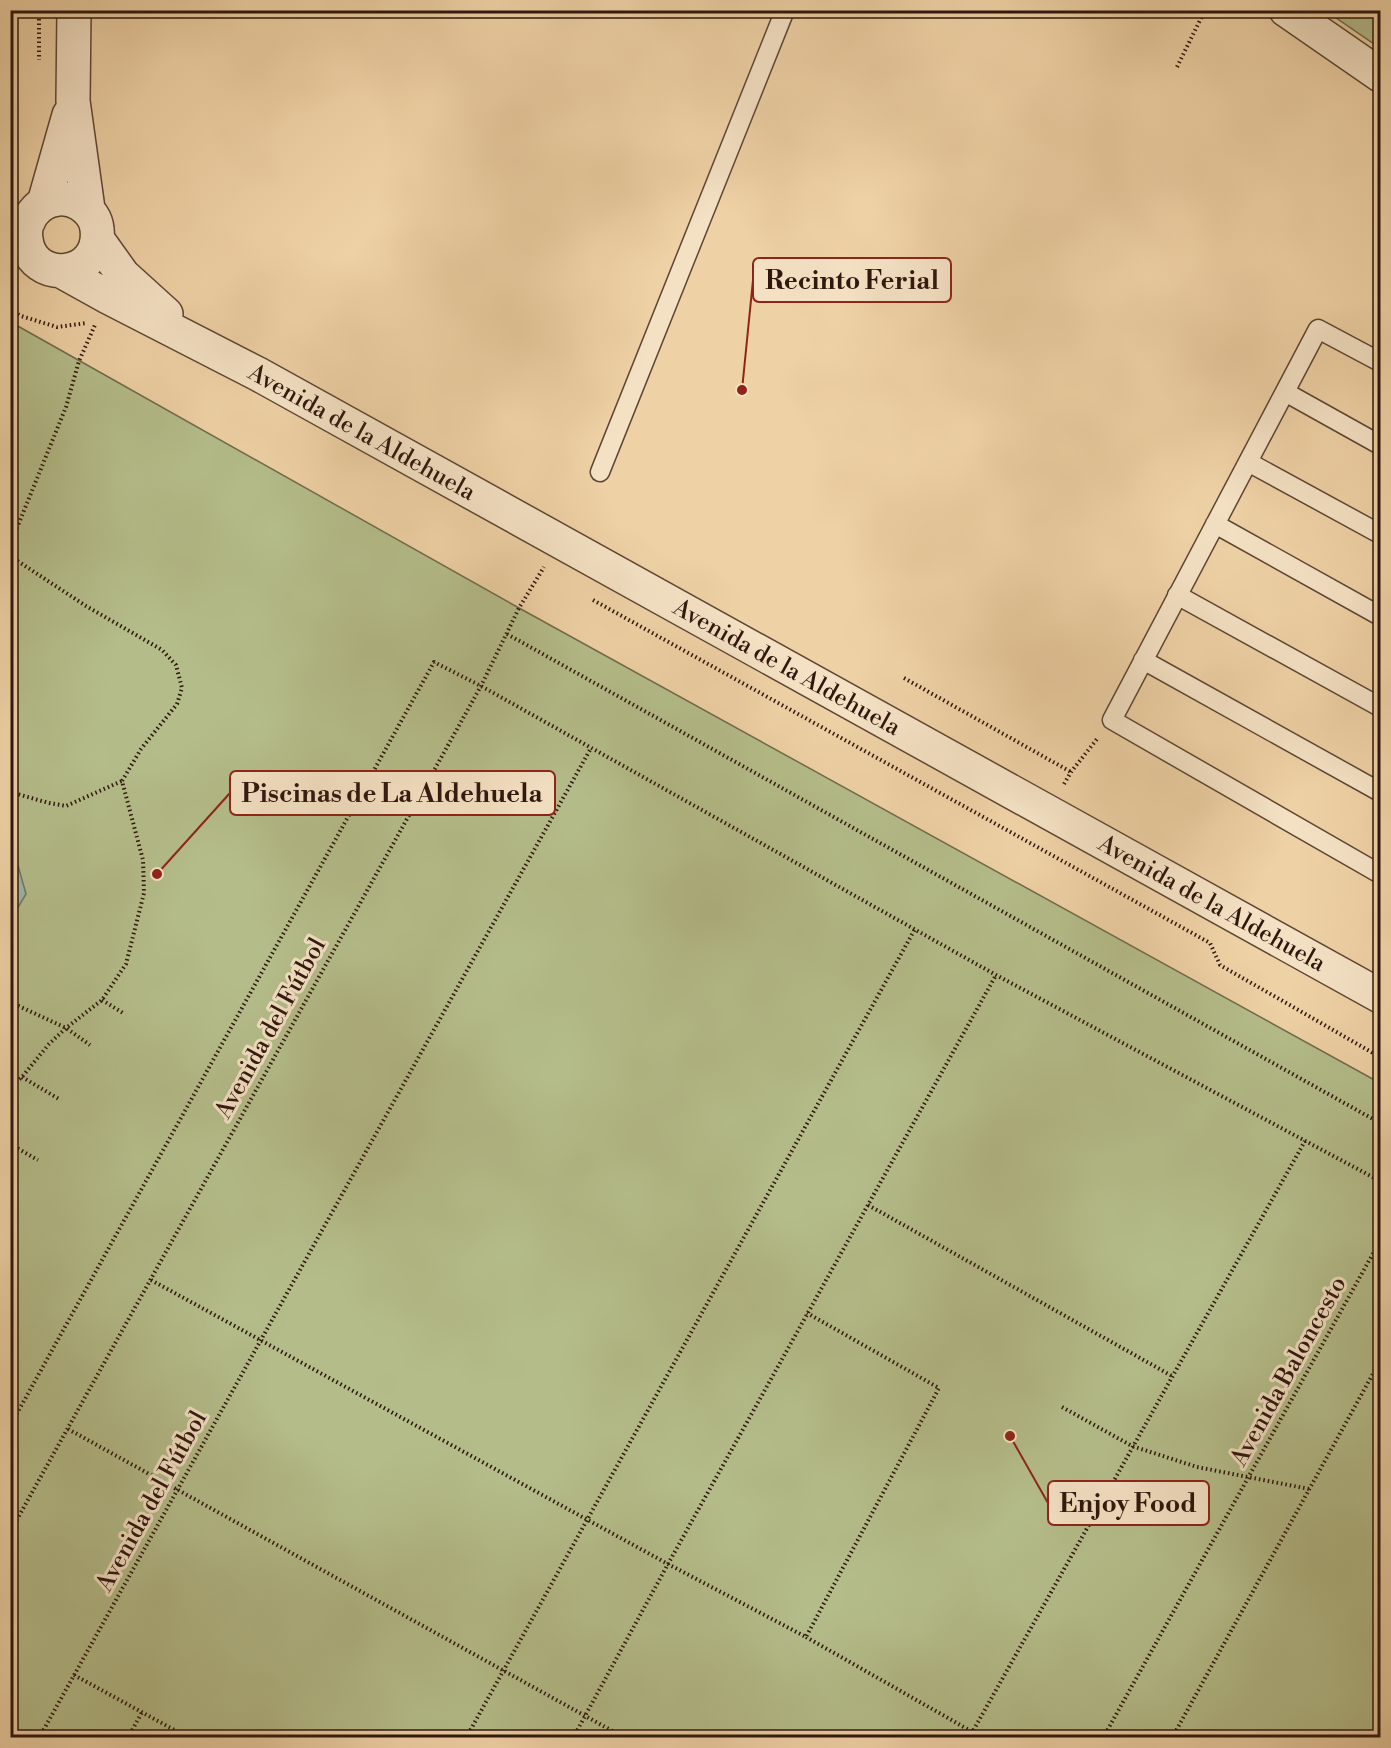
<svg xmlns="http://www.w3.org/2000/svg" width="1391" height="1748" font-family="'Libre Bodoni',serif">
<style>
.green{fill:#b4bd8a;stroke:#726a4c;stroke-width:1.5}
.water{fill:#9ab7a4;stroke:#6f7768;stroke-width:1.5}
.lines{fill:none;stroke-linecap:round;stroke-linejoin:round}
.lane-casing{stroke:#5f4634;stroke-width:21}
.street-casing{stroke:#5f4634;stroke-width:36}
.path{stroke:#2f170e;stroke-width:4;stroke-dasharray:1.5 3;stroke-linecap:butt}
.lane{stroke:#f4e1c4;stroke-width:18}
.street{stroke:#f4e1c4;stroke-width:33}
.labels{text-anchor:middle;stroke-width:6;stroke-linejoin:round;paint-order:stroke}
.street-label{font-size:24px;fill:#2f170e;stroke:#f4e1c4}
.leader{fill:none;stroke:#8f2418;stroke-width:2}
.callout-dot{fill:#8f2418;stroke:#f4e1c4;stroke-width:2}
.callout{fill:#f4e1c4;stroke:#8f2418;stroke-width:2}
.callout-label{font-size:26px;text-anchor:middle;font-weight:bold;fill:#2f170e}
</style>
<rect width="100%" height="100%" fill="#eed1a5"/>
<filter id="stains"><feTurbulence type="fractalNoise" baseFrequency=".00333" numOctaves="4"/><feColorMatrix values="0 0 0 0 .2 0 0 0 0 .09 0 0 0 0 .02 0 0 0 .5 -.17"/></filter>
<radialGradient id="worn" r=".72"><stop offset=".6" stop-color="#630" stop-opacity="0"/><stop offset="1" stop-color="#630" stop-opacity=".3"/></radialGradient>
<path class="green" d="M 1326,11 L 1380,11 L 1380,48 Z
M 16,325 L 519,608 L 1380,1083 L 1380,1737 L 11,1737 L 10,334 Z"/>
<path class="water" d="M 10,858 L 17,862 L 26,894 L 13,916 L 11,916 Z"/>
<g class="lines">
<g class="lane-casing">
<path id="lane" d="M 1380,362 L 1318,329 L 1112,720 L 1380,874
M 1285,392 L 1380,445
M 1248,462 L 1380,534
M 600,472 L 785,10
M 1215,524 L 1380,616
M 1177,595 L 1380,707
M 1143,660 L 1380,792"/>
</g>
<g class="street-casing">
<path id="street" d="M 74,10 L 73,101 L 88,209
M 1286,10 L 1380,75
M 44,203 L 69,115
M 98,240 L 123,275 L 166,314
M 10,246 C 15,240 20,234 25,228 C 28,223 30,216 34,212 C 45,198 65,195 80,204 C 89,210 96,218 97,229 C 103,279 31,286 26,239 C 25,235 26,230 26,225
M 63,272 L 108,297 L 258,374 L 1380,996"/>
</g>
<path class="path" d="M 39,10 L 39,60
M 1177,67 L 1205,10
M 10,310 L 21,316 L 57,327 L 87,323
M 10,545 L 66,407 L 79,361 L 95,325
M 10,556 L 86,606 L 162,650 L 176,665 L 182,688 L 177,704 L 141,749 L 122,781 L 143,860 L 144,893 L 126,964 L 102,1000 L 66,1028 L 49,1044 L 22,1077 L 10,1087
M 593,600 L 1210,943 L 1220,965 L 1380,1057
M 507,634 L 1380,1123
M 904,678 L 1071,772
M 1064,784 L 1071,772 L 1097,739
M 10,792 L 49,803 L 66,806 L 122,781
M 102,1000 L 123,1013
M 10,1002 L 66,1028 L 90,1045
M 22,1077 L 59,1099
M 10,1144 L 38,1160
M 868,1205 L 1172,1376
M 151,1280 L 668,1564 L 806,1637 L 939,1388 L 807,1313
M 1062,1407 L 1132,1446 L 1197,1467 L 1309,1489
M 10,1426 L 434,662 L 481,686 L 996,975 L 1380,1181
M 68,1429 L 625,1738
M 10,1532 L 481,686 L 519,608 L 544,567
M 806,1637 L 983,1738
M 74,1675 L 189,1738
M 39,1738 L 591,748
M 128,1738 L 142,1712
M 466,1738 L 915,929
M 573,1738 L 668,1564 L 996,975
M 969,1738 L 1305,1141
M 1103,1738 L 1380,1241
M 1172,1738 L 1380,1361
M 1273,1738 L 1278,1734"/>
<use href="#lane" class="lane"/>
<use href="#street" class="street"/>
</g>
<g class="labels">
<g class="street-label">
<text transform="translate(362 432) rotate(29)" y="8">Avenida de la Aldehuela</text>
<text transform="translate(787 667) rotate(29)" y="8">Avenida de la Aldehuela</text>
<text transform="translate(1212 903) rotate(29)" y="8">Avenida de la Aldehuela</text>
<text transform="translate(270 1028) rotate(-61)" y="8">Avenida del Fútbol</text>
<text transform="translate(1288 1371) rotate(-61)" y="8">Avenida Baloncesto</text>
<text transform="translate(151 1501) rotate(-61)" y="8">Avenida del Fútbol</text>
</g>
</g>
<path class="leader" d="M742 390L753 280M157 874L230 793M1010 1436L1048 1503"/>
<g class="callout-dot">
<circle cx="742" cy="390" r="6"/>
<circle cx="157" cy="874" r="6"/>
<circle cx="1010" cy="1436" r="6"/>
</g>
<g class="callout">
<rect x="753" y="258" width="198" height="44" rx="6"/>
<rect x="230" y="771" width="325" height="44" rx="6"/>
<rect x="1048" y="1481" width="161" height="44" rx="6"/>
</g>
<g class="callout-label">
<text x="852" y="289">Recinto Ferial</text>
<text x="392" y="802">Piscinas de La Aldehuela</text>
<text x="1128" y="1512">Enjoy Food</text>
</g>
<rect width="1391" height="1748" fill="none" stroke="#eed1a5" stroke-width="36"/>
<rect x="12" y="12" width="1367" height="1724" fill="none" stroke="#2f170e" stroke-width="3"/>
<rect x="18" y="18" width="1355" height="1712" fill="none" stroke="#2f170e" stroke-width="1.5"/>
<rect width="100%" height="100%" filter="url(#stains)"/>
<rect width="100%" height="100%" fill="url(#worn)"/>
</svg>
